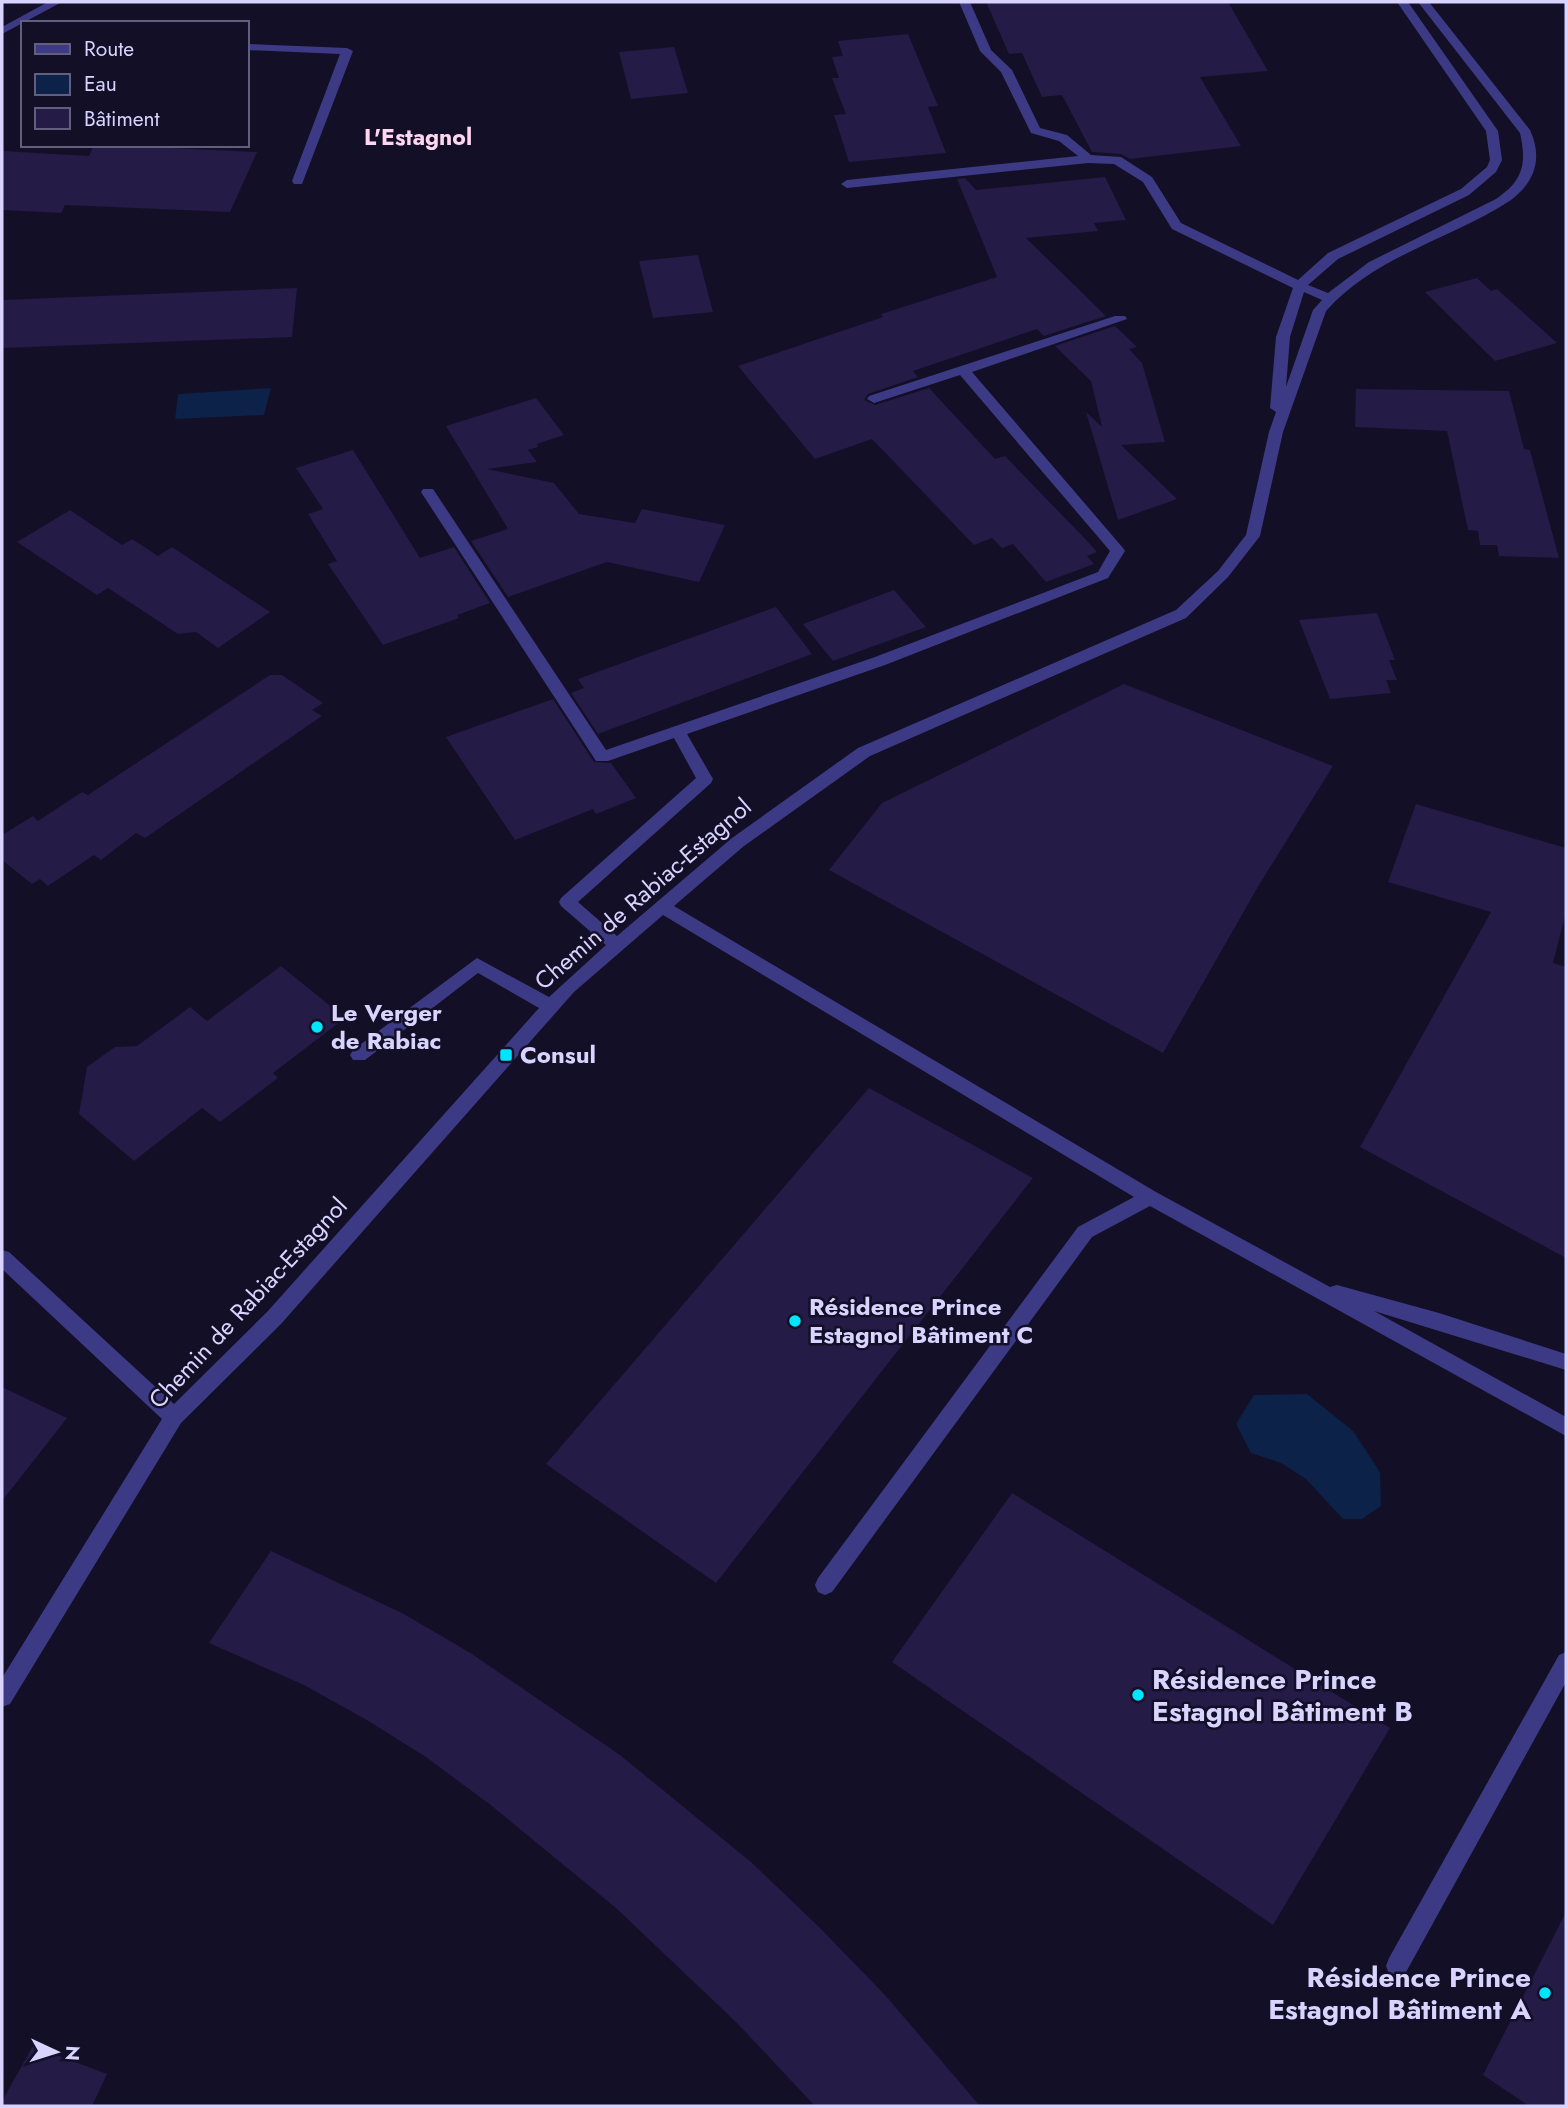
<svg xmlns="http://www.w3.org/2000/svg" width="1568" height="2108" font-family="Jost,sans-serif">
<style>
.water{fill:#0c2248}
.building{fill:#241b47}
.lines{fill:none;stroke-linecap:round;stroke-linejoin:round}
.minor{fill:#3d3a85;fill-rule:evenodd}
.poi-dot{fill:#00e5ff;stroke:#130f26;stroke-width:2.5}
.labels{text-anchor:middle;stroke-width:5;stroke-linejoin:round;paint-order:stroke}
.far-quarter-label{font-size:23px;font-weight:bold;fill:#ffd6f0;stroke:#130f26}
.street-label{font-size:24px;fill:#d9d4ff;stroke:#130f26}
.poi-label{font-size:24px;font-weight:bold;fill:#d9d4ff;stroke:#130f26;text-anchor:start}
.near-poi-label{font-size:28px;font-weight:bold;fill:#d9d4ff;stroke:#130f26;text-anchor:start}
</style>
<rect width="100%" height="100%" fill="#130f26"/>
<path class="water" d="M 271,388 L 264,415 L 175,419 L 178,394 Z
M 1307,1394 L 1353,1431 L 1380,1472 L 1381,1506 L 1362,1519 L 1343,1519 L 1306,1479 L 1281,1463 L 1251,1453 L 1236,1424 L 1254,1395 Z"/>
<path class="building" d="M 986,2 L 1228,2 L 1268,71 L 1200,77 L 1241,146 L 1130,159 L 1121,154 L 1092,152 L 1062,95 L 1042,97 L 1022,53 L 1009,54 Z
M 908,34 L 938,106 L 928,107 L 946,153 L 849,162 L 834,115 L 846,114 L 832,78 L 839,78 L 832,57 L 843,56 L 838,41 Z
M 674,47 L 688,93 L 631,99 L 619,52 Z
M 94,145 L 109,145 L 257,152 L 230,212 L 65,205 L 61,213 L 2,210 L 2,151 L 89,156 Z
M 1105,177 L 1126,220 L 1094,223 L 1098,231 L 1026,238 L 1106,316 L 1044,336 L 1037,329 L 913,371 L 918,377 L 868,394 L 864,400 L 875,405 L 929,388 L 995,459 L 1005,456 L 1090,544 L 1097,552 L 1087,556 L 1094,564 L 1046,582 L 1013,544 L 1002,548 L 992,538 L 974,545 L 872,439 L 815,459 L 738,366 L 883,317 L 881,314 L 997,277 L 957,179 L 965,178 L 976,190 Z
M 698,255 L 713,312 L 653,318 L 639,261 Z
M 1477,278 L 1491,291 L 1497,289 L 1557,343 L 1495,361 L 1425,292 Z
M 297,288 L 292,337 L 2,348 L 2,300 Z
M 1115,326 L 1137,347 L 1129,349 L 1142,363 L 1165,442 L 1121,445 L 1177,499 L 1118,520 L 1086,412 L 1102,427 L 1091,381 L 1055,346 Z
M 1356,389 L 1509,391 L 1524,449 L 1530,450 L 1559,558 L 1499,556 L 1497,545 L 1480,545 L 1478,531 L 1468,530 L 1447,431 L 1355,427 Z
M 536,398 L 564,435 L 537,444 L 538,447 L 528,450 L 537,462 L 487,469 L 554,483 L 579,514 L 635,523 L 642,509 L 725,525 L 699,582 L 607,562 L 508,597 L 471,541 L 508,529 L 446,426 Z
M 353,450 L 420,558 L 454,547 L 490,603 L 457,615 L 459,618 L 383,645 L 328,564 L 337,561 L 308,514 L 323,509 L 296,468 Z
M 70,510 L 122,545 L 132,539 L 158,556 L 172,547 L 270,612 L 218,648 L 196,632 L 178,634 L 108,588 L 97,595 L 17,542 Z
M 894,590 L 926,627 L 833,661 L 803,624 Z
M 776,607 L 812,654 L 598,734 L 571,693 L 584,688 L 578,679 Z
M 1377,613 L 1395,660 L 1389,660 L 1397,680 L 1386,680 L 1391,693 L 1330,699 L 1299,620 Z
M 270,675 L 282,675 L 323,703 L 312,710 L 322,716 L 145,838 L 136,833 L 101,860 L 94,855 L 48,886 L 40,879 L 32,884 L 2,860 L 2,835 L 33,816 L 38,821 L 82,792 L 88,795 Z
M 1124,684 L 1333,766 L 1259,885 L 1163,1053 L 829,870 L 882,803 Z
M 553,699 L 594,762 L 611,763 L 636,798 L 596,814 L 593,809 L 515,840 L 446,737 Z
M 1416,804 L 1566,848 L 1566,912 L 1553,963 L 1566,967 L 1566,1258 L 1360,1147 L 1491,912 L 1388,882 Z
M 281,966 L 345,1018 L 273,1073 L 278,1078 L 220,1122 L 202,1108 L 134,1161 L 79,1114 L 87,1067 L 115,1047 L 137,1046 L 190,1007 L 207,1021 Z
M 869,1088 L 1033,1178 L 716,1583 L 546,1464 Z
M 2,1387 L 67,1418 L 2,1501 Z
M 1012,1493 L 1390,1728 L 1273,1925 L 892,1662 Z
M 271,1551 L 404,1614 L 472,1654 L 620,1755 L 751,1862 L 820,1928 L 885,1995 L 980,2106 L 815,2106 L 737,2023 L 616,1908 L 492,1806 L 426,1757 L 365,1719 L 304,1685 L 209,1643 Z
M 1566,1912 L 1566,2106 L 1529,2106 L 1483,2075 Z
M 33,2046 L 107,2074 L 92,2106 L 2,2106 L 2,2101 Z"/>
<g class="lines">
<path class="minor" d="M 48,2 L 62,2 L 2,34 L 2,27 Z
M 959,2 L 970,2 L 991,50 L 1012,70 L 1040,128 L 1067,135 L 1091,155 L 1121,157 L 1152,177 L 1181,223 L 1298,280 L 1328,253 L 1461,189 L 1487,167 L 1490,160 L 1486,131 L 1397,2 L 1408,2 L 1498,131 L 1502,160 L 1496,172 L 1469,195 L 1338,259 L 1308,285 L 1328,293 L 1369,262 L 1496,199 C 1523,181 1527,164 1520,133 L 1418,2 L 1429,2 L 1530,130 C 1543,158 1535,182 1511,200 C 1450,240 1376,255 1326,311 L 1283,432 L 1260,536 L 1228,577 L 1186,618 L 870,756 L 744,846 L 674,906 L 1156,1192 L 1330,1287 L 1337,1285 L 1439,1313 L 1566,1354 L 1566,1370 L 1374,1311 L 1566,1417 L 1566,1436 L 1150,1206 L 1092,1237 L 832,1592 L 825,1595 L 818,1592 L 815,1585 L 818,1578 L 1078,1227 L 1134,1197 L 663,915 L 574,992 L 281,1324 L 181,1423 L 10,1704 L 2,1707 L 2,1678 L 162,1419 L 2,1269 L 2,1250 L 9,1252 L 174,1404 L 267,1312 L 539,1008 L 478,973 L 365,1060 L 353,1060 L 350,1055 L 353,1050 L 477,958 L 549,997 L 606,945 L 561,906 L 559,902 L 561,898 L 696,778 L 674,738 L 608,761 L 596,761 L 421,492 L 423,489 L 433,489 L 606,750 L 875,657 L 1098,572 L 1110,551 L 960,375 L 874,403 L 867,399 L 869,396 L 1115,316 L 1125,316 L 1127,319 L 972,372 L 1123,548 L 1125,551 L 1108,578 L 885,665 L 687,734 L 713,779 L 711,783 L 578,902 L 617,936 L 732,838 L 858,748 L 1176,610 L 1218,571 L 1246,535 L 1269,432 L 1276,412 L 1270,408 L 1276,337 L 1293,288 L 1172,229 L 1143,182 L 1114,164 L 1088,163 L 847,188 L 841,184 L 847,180 L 1078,156 L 1059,141 L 1031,133 L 1001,72 L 980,51 ZM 1304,292 L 1322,300 L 1313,310 L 1286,387 L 1290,337 Z
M 247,44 L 347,48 L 353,51 L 302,184 L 294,184 L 292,181 L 340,54 L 247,50 Z
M 1566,1652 L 1566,1682 L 1405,1974 L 1397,1977 L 1389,1974 L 1386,1966 L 1389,1958 L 1559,1655 Z"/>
</g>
<g class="poi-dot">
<circle cx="317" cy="1027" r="7"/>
<rect x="499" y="1048" width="14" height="14" rx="3.5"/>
<circle cx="795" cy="1321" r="7"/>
<circle cx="1138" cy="1695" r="7"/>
<circle cx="1545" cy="1993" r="7"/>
</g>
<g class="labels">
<g class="far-quarter-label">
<text x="418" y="145">L'Estagnol</text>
</g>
<g class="street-label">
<text transform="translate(643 894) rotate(-41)" y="8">Chemin de Rabiac-Estagnol</text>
<text transform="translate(248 1303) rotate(-47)" y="8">Chemin de Rabiac-Estagnol</text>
</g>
<g class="poi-label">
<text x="331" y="1021">Le Verger<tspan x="331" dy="28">de Rabiac</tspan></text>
<text x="520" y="1063">Consul</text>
<text x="809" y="1315">Résidence Prince<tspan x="809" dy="28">Estagnol Bâtiment C</tspan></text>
</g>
<g class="near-poi-label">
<text x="1152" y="1689">Résidence Prince<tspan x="1152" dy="32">Estagnol Bâtiment B</tspan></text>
<text x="1531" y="1987" text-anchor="end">Résidence Prince<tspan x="1531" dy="32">Estagnol Bâtiment A</tspan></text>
</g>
</g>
<rect width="1568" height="2108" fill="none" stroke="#d9d4ff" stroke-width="7"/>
<rect x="21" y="21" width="228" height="126" fill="#130f26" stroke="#625e7d" stroke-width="2"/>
<rect x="35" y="44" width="35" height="10" fill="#3d3a85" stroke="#625e7d" stroke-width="2"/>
<text x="84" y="56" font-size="21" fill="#d9d4ff">Route</text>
<rect x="35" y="74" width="35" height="21" fill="#0c2248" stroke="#625e7d" stroke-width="2"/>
<text x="84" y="91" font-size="21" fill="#d9d4ff">Eau</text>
<rect x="35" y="108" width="35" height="21" fill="#241b47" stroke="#625e7d" stroke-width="2"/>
<text x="84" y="126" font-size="21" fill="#d9d4ff">Bâtiment</text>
<g transform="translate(56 2052) rotate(94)" stroke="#130f26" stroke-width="5" paint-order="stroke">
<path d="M0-5L12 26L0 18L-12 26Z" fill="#d9d4ff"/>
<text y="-10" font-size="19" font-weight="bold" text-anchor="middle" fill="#d9d4ff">N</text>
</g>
</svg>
